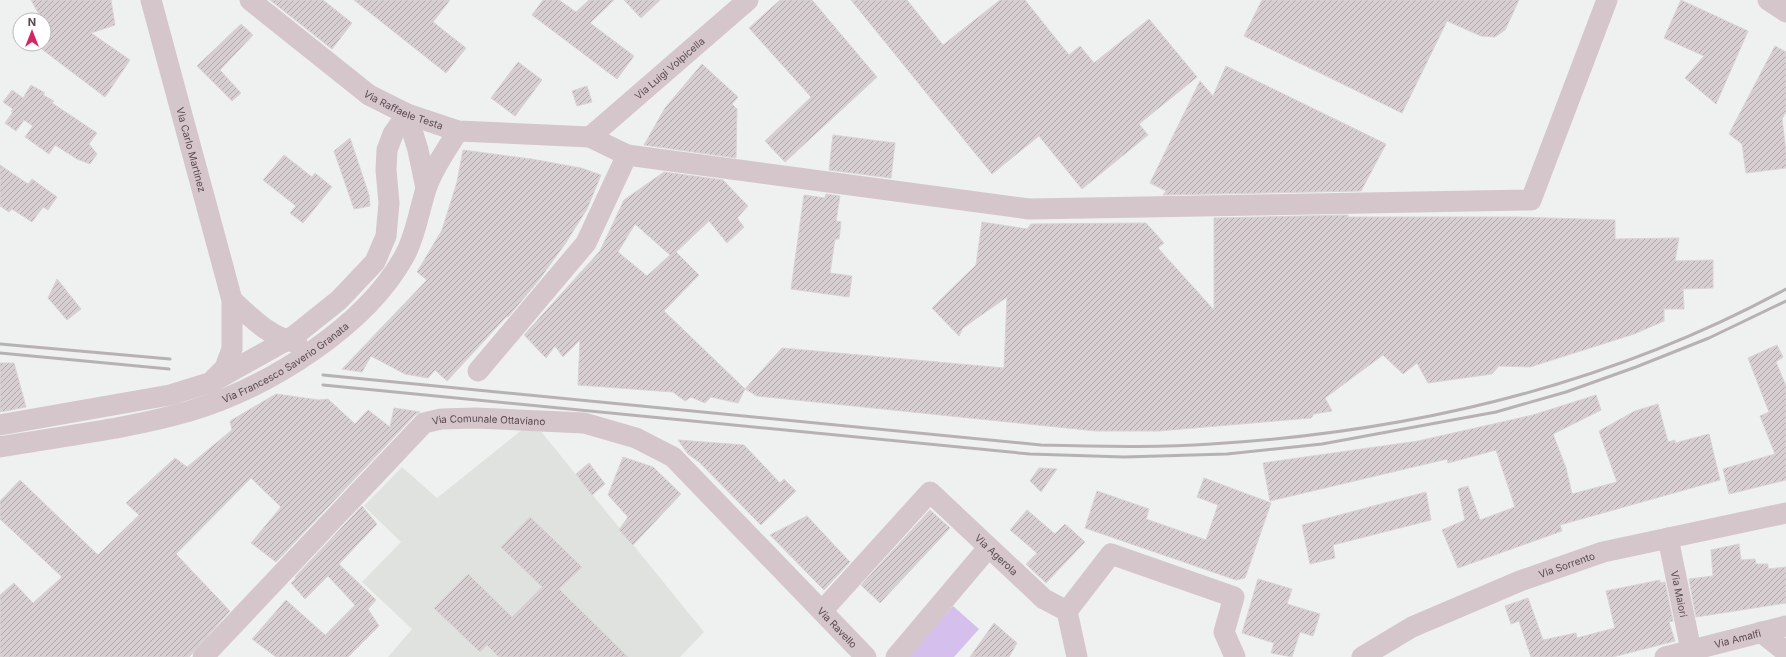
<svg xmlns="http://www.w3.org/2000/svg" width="1786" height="657" font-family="Inter,sans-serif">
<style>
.education{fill:#e0e2e0}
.grass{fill:#d5bfec}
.building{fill:url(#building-hatch);stroke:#dad3d4;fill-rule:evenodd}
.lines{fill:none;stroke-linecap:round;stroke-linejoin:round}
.street{stroke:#d5c6cc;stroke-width:21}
.rail{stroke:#b8b1b3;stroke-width:3}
.labels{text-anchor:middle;stroke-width:3;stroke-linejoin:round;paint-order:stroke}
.street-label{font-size:10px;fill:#5b4850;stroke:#fff}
</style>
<defs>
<pattern id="building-hatch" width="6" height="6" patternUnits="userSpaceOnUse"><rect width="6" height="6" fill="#d6ced0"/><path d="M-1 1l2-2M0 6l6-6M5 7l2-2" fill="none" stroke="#b1a9ab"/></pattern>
</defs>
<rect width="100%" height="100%" fill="#eef1ef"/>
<path class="education" d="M 528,425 L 539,429 L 704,632 L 680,657 L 388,657 L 412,629 L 362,582 L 401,542 L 364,506 L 402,467 L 437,498 Z"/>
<path class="grass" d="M 953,606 L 979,629 L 954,657 L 907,657 Z"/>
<path class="building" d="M 31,0 L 111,0 L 115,25 L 91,33 L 130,60 L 105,97 L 39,47 L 40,44 L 44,44 L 44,30 L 47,20 L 40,20 L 39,14 Z
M 270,0 L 323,0 L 352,23 L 332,49 Z
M 354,0 L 450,0 L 433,22 L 466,48 L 446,73 Z
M 543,0 L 559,0 L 576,12 L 589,0 L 614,0 L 590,23 L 634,56 L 617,79 L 532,15 Z
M 624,0 L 660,0 L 641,18 Z
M 780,0 L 812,0 L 877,77 L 785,162 L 765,141 L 811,97 L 749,28 Z
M 851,0 L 907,0 L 943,45 L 1000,0 L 1025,0 L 1069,55 L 1080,46 L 1094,63 L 1149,19 L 1197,77 L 1139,124 L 1148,135 L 1082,189 L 1039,136 L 992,174 Z
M 1262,0 L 1519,0 L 1505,30 L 1495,37 L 1481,36 L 1447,21 L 1402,113 L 1244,36 Z
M 1681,0 L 1748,31 L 1716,104 L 1685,78 L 1704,56 L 1664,38 Z
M 241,24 L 253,35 L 220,70 L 241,93 L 232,101 L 197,66 Z
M 1775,46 L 1786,52 L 1786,112 L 1782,119 L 1786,151 L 1786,168 L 1746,173 L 1742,144 L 1729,134 Z
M 518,62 L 542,80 L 515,116 L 491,98 Z
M 702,64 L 738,97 L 732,104 L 737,109 L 736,158 L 644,145 L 665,108 Z
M 1226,66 L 1386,144 L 1361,191 L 1163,195 L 1166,191 L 1150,183 L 1200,81 L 1213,96 Z
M 31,85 L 45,93 L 43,95 L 54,101 L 52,103 L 97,133 L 89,144 L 97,154 L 90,164 L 77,159 L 55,145 L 49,154 L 25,137 L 33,126 L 24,120 L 16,131 L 5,123 L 13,112 L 11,111 L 13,109 L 3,102 L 12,90 L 23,98 Z
M 587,86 L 592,102 L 577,106 L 572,91 Z
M 833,135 L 895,143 L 891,178 L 829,170 Z
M 350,138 L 369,195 L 370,206 L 354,209 L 334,151 Z
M 463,150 L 531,159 L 581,168 L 601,175 L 587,209 L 565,244 L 539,280 L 508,317 L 507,316 L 447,381 L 435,370 L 428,378 L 405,374 L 371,356 L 362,372 L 342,369 L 427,280 L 417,272 L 442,230 L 457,182 Z
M 284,155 L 312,177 L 315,173 L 332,187 L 303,223 L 290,213 L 296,206 L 263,180 Z
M 0,165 L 28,184 L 32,179 L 57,197 L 48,210 L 43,207 L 32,222 L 12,209 L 9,212 L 0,206 Z
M 664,172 L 723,180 L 748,206 L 737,218 L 744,227 L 727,243 L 709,221 L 676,252 L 699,275 L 664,311 L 745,389 L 738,403 L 711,397 L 705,403 L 691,397 L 685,401 L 673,392 L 578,385 L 580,340 L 563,357 L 555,346 L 546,358 L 524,335 L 600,251 L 624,200 ZM 635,224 L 670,255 L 647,276 L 618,252 Z
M 826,194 L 840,196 L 836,221 L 841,222 L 839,239 L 835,239 L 830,273 L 852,276 L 849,297 L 791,289 L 804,195 L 825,198 Z
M 1348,215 L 1347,217 L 1516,217 L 1615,220 L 1615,239 L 1679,238 L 1675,261 L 1713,260 L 1713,288 L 1683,289 L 1684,309 L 1664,309 L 1664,321 L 1634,334 L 1530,367 L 1499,366 L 1492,374 L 1428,383 L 1417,363 L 1403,374 L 1383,355 L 1325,398 L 1332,411 L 1314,414 L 1311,418 L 1159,431 L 1096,431 L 757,396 L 745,389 L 782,348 L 1004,368 L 1007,297 L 963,328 L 959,336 L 932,308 L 976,265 L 982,222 L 1027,229 L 1031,224 L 1146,223 L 1164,243 L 1158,248 L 1214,310 L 1214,218 Z
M 57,279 L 81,309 L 67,320 L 48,298 Z
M 1777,345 L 1783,357 L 1776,362 L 1786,386 L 1786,480 L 1729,494 L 1723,469 L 1775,454 L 1760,416 L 1769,412 L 1748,358 Z
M 0,363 L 14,363 L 26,407 L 0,412 Z
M 276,394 L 319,400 L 328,399 L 355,424 L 368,410 L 390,427 L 394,408 L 420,412 L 415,415 L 276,562 L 251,543 L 281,507 L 251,478 L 176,554 L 230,611 L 189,657 L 0,657 L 0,595 L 14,583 L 33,603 L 62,577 L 0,519 L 0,501 L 20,480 L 98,555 L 139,515 L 126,503 L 175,458 L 187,467 L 232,430 L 230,421 Z
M 1596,395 L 1601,410 L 1553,434 L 1566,468 L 1572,494 L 1617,482 L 1599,431 L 1635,411 L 1658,404 L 1668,442 L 1675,440 L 1675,443 L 1709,434 L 1720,480 L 1560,525 L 1562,531 L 1458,568 L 1442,530 L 1465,520 L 1458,489 L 1468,486 L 1480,520 L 1515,507 L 1496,450 L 1448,463 L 1447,459 L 1270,501 L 1263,463 L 1418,441 L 1533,415 Z
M 678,440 L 744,445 L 780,483 L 784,479 L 796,491 L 761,525 L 699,462 L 688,454 Z
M 623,457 L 653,467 L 681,494 L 633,545 L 619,530 L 628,517 L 608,495 Z
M 589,463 L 605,484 L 592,495 L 576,474 Z
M 1039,468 L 1057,469 L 1041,492 L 1030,481 Z
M 1204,478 L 1271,503 L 1245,578 L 1236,580 L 1085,528 L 1097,491 L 1149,509 L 1146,519 L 1206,540 L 1218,505 L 1197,497 Z
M 1426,492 L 1431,520 L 1333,545 L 1335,558 L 1310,564 L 1302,525 Z
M 362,506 L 377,524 L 339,564 L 376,600 L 368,609 L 379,626 L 348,657 L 276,657 L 252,639 L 286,600 L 325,635 L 355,605 L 328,576 L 305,599 L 291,583 L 296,578 L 295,577 Z
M 930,510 L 950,528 L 880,603 L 861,585 Z
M 1027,510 L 1055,534 L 1065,524 L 1085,542 L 1046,583 L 1026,564 L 1037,553 L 1010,530 Z
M 807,516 L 850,562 L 824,590 L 770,535 Z
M 530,517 L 582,567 L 559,589 L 628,657 L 499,657 L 487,645 L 480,652 L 434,608 L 468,574 L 512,617 L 542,587 L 501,547 Z
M 1739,544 L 1741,560 L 1755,559 L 1756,564 L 1768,564 L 1768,569 L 1786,567 L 1786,603 L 1696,617 L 1689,579 L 1713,576 L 1711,550 Z
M 1258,579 L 1292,589 L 1287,604 L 1320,614 L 1313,636 L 1300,632 L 1292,657 L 1271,653 L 1274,643 L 1242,633 Z
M 1660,580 L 1660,583 L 1665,582 L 1673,621 L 1669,622 L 1675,641 L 1613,657 L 1531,657 L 1519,621 L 1511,624 L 1505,606 L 1528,598 L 1543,640 L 1576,633 L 1577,638 L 1615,628 L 1606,591 Z
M 994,623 L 1017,643 L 1009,657 L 970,657 Z"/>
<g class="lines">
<g class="street">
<path id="s1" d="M 151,0 L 232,300 L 232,349 L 225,368 L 214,379"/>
<path id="s2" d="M 250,0 L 369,95 L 407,114 L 458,131 L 590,137 L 627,155 L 1029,209 L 1531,200 L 1607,0"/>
<path d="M 1768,0 L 1786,12"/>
<path d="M 407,114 L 418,150 L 426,188"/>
<path id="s3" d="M 590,137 L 748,0"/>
<path d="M 232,300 C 252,318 269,337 297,343"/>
<path d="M 478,371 L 586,243 L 627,155"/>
<path d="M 0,425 L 170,395 L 212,382 L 294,336 L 339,300 L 375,262 L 386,236 L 389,203 L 386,170 L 387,150 L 393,134 L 407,114"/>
<path id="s4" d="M 0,447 C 63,436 128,429 190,411 C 267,388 366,327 405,255 C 416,234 419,211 426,189 C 433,168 447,149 458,131"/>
<path id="s5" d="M 1668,538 L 1691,650"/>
<path id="s6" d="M 822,611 L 930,492 L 1044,599 L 1067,611"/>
<path d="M 1761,632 L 1786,652"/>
<path id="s7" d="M 203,657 L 424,423 L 441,419 L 475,418 L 584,423 L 636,438 L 673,457 L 866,657"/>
<path d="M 896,657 L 988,548"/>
<path d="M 1077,657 L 1067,611 L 1111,554 L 1234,597 L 1224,632 L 1235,657"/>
<path id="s8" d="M 1362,657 L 1412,627 L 1520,581 L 1603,552 L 1786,513"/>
<path id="s9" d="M 1665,657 L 1786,626"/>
</g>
<path class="rail" d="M 0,344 L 170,359
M 0,353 L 169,369
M 323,375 L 1041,445 C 1098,446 1155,448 1211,444 C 1411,432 1609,385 1786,289
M 323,385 L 1030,454 L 1124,457 L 1227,454 L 1322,444 L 1496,412 L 1566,392 L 1636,367 L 1709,338 L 1786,301"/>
</g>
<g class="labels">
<g class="street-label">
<text dy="4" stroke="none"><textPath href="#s3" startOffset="105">Via Luigi Volpicella</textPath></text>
<text dy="4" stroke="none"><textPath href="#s2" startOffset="190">Via Raffaele Testa</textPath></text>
<text dy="4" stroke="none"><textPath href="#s1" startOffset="155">Via Carlo Martinez</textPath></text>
<text dy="4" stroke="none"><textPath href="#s4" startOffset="301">Via Francesco Saverio Granata</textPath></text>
<text dy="4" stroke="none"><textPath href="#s7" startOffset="387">Via Comunale Ottaviano</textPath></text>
<text dy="4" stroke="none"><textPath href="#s6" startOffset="252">Via Agerola</textPath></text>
<text dy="4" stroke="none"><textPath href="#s8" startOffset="225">Via Sorrento</textPath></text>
<text dy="4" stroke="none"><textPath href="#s5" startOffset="57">Via Maiori</textPath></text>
<text dy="4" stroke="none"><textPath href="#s7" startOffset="815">Via Ravello</textPath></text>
<text dy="4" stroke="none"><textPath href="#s9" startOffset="75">Via Amalfi</textPath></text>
</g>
</g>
<g transform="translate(32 32)"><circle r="19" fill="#ffffff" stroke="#bdb6b9"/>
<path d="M0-3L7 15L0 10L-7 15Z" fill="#d6245f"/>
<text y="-6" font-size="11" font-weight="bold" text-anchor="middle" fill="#5b4850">N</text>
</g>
</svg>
